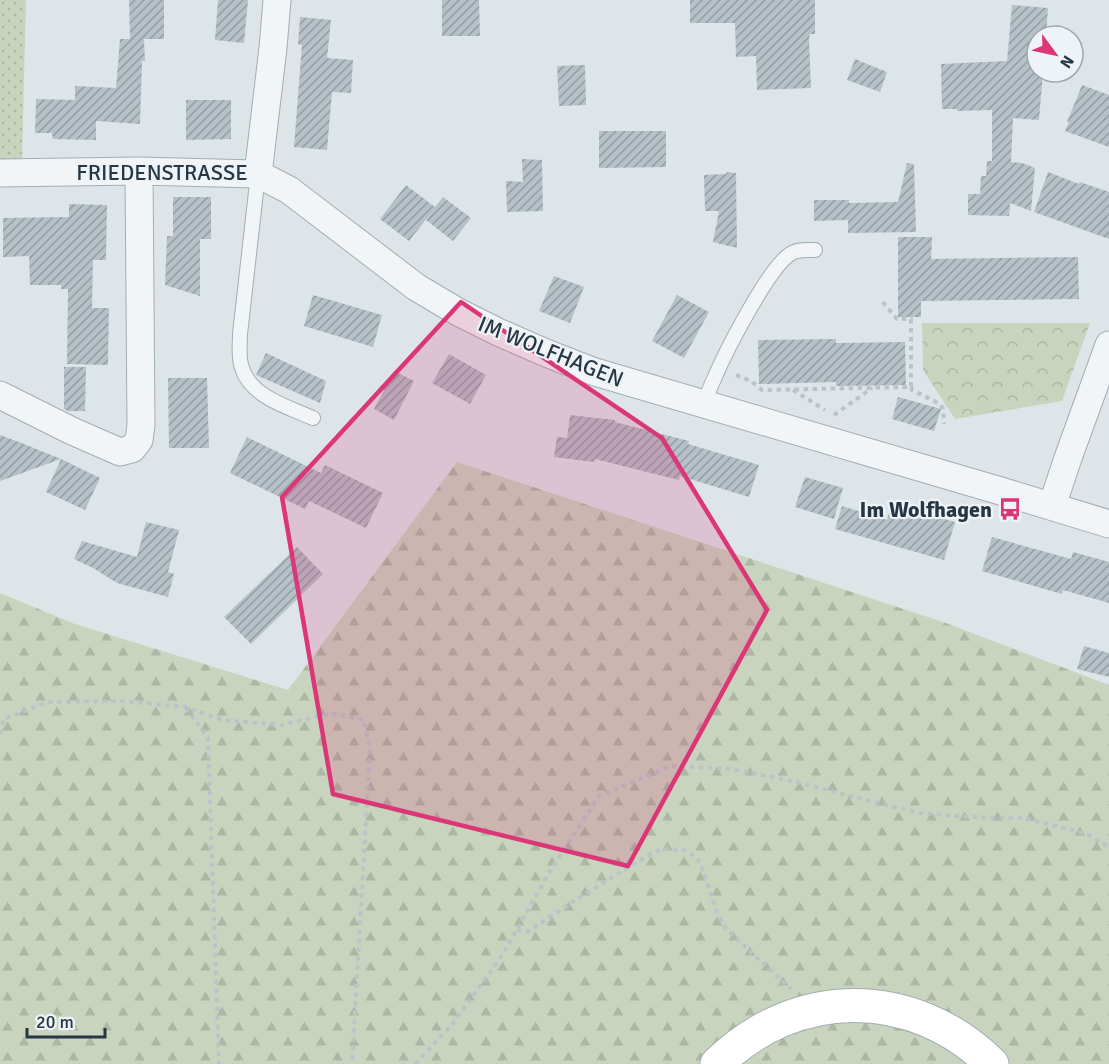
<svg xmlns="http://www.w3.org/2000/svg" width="1109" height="1064" font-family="Signika,sans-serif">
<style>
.grass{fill:url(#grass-dots)}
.forest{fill:url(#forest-firs)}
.park{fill:url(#park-crowns)}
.building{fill:url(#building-hatch)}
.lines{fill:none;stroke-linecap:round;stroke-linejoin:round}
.service-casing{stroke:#a3adb4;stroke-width:16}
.minor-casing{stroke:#a3adb4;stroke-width:29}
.secondary-casing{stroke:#a3adb4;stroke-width:35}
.path{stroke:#bcc3c8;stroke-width:4;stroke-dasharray:4.5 4.5;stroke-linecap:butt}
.service{stroke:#f1f5f7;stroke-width:14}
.minor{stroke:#f1f5f7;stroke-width:27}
.secondary{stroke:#fff;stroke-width:33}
.marked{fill:#db3676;fill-opacity:0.2;stroke:#db3676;stroke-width:4.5;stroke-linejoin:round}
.labels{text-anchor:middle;stroke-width:4.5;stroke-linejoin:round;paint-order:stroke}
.street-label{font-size:22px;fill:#263642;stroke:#eef3f7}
.poi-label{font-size:22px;font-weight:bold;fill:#263642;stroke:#eef3f7;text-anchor:end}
</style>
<defs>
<pattern id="grass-dots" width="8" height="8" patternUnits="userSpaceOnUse" patternTransform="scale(1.5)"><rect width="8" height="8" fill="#c9d4be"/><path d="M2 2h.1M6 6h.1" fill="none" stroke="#acb7a4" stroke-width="1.8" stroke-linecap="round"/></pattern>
<pattern id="forest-firs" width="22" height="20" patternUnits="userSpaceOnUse" patternTransform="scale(1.5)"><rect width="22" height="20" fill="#c9d4be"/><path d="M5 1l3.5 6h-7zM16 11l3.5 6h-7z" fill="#acb7a4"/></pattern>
<pattern id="park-crowns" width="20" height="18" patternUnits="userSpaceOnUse" patternTransform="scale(1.5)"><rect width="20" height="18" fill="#c9d4be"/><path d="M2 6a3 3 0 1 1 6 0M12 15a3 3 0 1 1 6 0" fill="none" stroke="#acb7a4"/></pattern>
<pattern id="building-hatch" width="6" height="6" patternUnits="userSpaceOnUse" patternTransform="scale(1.5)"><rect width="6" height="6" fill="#b5c0c7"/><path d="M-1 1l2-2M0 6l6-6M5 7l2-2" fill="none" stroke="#939da3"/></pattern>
</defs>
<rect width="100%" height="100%" fill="#dee5e9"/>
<path class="grass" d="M 0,0 L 26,0 L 22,159 L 0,159 Z"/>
<path class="forest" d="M 457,462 L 943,622 L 1109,685 L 1109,1064 L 0,1064 L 0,593 L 75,624 L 288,690 Z"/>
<path class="park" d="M 1090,323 L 1062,401 L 955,419 L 923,370 L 922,323 Z"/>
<path class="building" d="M 129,0 L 164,0 L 164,39 L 144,39 L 145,61 L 142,61 L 140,124 L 96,121 L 96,140 L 53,139 L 52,133 L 35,133 L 36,99 L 75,100 L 75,86 L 116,88 L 120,39 L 130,39 Z
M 218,0 L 248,0 L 244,43 L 215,40 Z
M 442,0 L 479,0 L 480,36 L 442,36 Z
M 690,0 L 815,0 L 815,34 L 810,34 L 809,38 L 811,88 L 757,90 L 756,56 L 736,57 L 735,23 L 690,23 Z
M 1012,5 L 1048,8 L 1046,36 L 1037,36 L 1037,72 L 1043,72 L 1039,120 L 1013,118 L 1011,162 L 1022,163 L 1035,168 L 1031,211 L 1010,203 L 1009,216 L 968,215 L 968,194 L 980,194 L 981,176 L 986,176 L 987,161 L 992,161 L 992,110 L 957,111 L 957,109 L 942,109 L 941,64 L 1007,61 Z
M 300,17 L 331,20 L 327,58 L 353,60 L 351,93 L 332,92 L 327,150 L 294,147 L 302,45 L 298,44 Z
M 855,59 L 887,72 L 880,92 L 847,80 Z
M 585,65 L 586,105 L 559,106 L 557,66 Z
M 1082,85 L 1109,95 L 1109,147 L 1065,131 L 1069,122 L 1067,122 Z
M 186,100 L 231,100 L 231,139 L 186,140 Z
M 599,131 L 666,131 L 666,167 L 599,168 Z
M 522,159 L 542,160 L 543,211 L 507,212 L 506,181 L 523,182 Z
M 907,163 L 914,164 L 916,232 L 848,233 L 848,220 L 814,221 L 814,200 L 849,200 L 849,203 L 898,202 Z
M 727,172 L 736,173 L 737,248 L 713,242 L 719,211 L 705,211 L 704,175 L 726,174 Z
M 1048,172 L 1079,184 L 1080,182 L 1109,192 L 1109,239 L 1034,212 Z
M 406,185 L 435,207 L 443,197 L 471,218 L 453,241 L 426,220 L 434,209 L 409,241 L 380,219 Z
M 173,197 L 211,197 L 211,239 L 200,239 L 200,296 L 165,285 L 167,236 L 173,236 Z
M 69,204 L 107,205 L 106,260 L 93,260 L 92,308 L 109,308 L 108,365 L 67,364 L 68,289 L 61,289 L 61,285 L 30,285 L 29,256 L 3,257 L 3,218 L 69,217 Z
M 898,237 L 932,237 L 931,259 L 1078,257 L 1079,299 L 921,301 L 921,317 L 898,317 Z
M 554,276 L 584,287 L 570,323 L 539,311 Z
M 313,295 L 382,315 L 373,347 L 304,326 Z
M 677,295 L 709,312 L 684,358 L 652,341 Z
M 836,339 L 836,343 L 905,342 L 906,385 L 836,386 L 836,382 L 759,384 L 758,340 Z
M 266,353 L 326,381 L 320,403 L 256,375 Z
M 449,354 L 486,375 L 470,404 L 432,383 Z
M 64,367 L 86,367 L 85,411 L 68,411 L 64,409 Z
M 394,371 L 414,381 L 394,420 L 374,409 Z
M 168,378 L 207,378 L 209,448 L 169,448 Z
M 898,397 L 941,409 L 934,431 L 892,419 Z
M 570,415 L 615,420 L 615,422 L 689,441 L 688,444 L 759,465 L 749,497 L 680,476 L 679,480 L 595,459 L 594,462 L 554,457 L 557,437 L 567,438 Z
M 0,435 L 19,442 L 61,459 L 0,481 Z
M 247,437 L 321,473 L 325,465 L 383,493 L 366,528 L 309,501 L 305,509 L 230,473 Z
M 61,459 L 100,478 L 85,510 L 46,492 Z
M 805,477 L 843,488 L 834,519 L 795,507 Z
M 892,504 L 955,522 L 944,560 L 835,529 L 842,506 L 887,520 Z
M 146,522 L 179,530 L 168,572 L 174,574 L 168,597 L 117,583 L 93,568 L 74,559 L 82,541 L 137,557 Z
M 992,537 L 1071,559 L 1073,552 L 1109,562 L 1109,603 L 1063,590 L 1062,594 L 982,571 Z
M 297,547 L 323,574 L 251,644 L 224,617 Z
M 1084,646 L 1109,653 L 1109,677 L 1077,669 Z"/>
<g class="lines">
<g class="service-casing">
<path id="service" d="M 258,174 L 240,334 C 240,345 238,357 242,368 C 251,397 288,407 313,418
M 704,405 C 707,396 710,387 714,379 C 725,353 770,264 792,253 C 798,249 808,250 815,250"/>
</g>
<g class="minor-casing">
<path id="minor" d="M 0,173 L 139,171 L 258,174 L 289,190 L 416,287 L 458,312 L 498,332 L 546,353 L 595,372 L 1004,492 L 1109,524
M 258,174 L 273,48 L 277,0
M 0,395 L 72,431 L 120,452 L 132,449 L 139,440 L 141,425 L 139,171
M 1052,506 L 1068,458 L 1109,345"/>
</g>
<g class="secondary-casing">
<path id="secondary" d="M 717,1064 C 796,986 913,986 992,1064"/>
</g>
<path class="path" d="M 736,375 L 751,381 L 762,390 L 911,387 L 911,319 L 897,319 L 881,300
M 911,387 L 912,390 L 940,404 L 943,409 L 944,424
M 793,390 L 825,410
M 834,415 L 872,388
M 186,708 L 208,738 L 219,1064
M 0,734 L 4,719 L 47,702 L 123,701 L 186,707 L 222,720 L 281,725 L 332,713 L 364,720 L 370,750 L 352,1064
M 517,930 L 527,932 L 580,897 L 647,856 L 661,849 L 685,850 L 697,858 L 703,870 L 716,910 L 726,929 L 791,989
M 415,1064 L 452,1025 L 503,954 L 550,871 L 599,796 L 671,766 L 731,769 L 797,782 L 881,804 L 920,813 L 969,817 L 1025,818 L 1087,834 L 1109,847"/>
<use href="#service" class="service"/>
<use href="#minor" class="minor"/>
<use href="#secondary" class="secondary"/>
</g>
<path class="marked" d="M 461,302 L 662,438 L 767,610 L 628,866 L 333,794 L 282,497 Z"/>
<defs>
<g id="bus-bare" transform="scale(1.8)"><path d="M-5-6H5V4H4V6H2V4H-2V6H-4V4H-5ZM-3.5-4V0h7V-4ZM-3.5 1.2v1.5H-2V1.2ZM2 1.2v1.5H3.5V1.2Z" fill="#db3676" stroke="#eef3f7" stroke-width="2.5" paint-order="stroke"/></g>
</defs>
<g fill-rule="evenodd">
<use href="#bus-bare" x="1010" y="509"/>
</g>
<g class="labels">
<g class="street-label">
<text x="162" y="180">FRIEDENSTRASSE</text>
<text transform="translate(551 351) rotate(22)" y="8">IM WOLFHAGEN</text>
</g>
<g class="poi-label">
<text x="992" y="517">Im Wolfhagen</text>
</g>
</g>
<g transform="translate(1055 54) rotate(123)"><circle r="28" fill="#eef3f7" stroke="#9ea7af" stroke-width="1.5"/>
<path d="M0-4.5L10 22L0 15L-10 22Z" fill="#db3676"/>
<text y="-9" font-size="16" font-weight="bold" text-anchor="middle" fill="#263642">N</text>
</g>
<path d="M27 1028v9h78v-9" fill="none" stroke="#263642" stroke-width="3"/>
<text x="36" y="1028" font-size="18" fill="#263642" stroke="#eef3f7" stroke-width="4.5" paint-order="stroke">20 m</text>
</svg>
